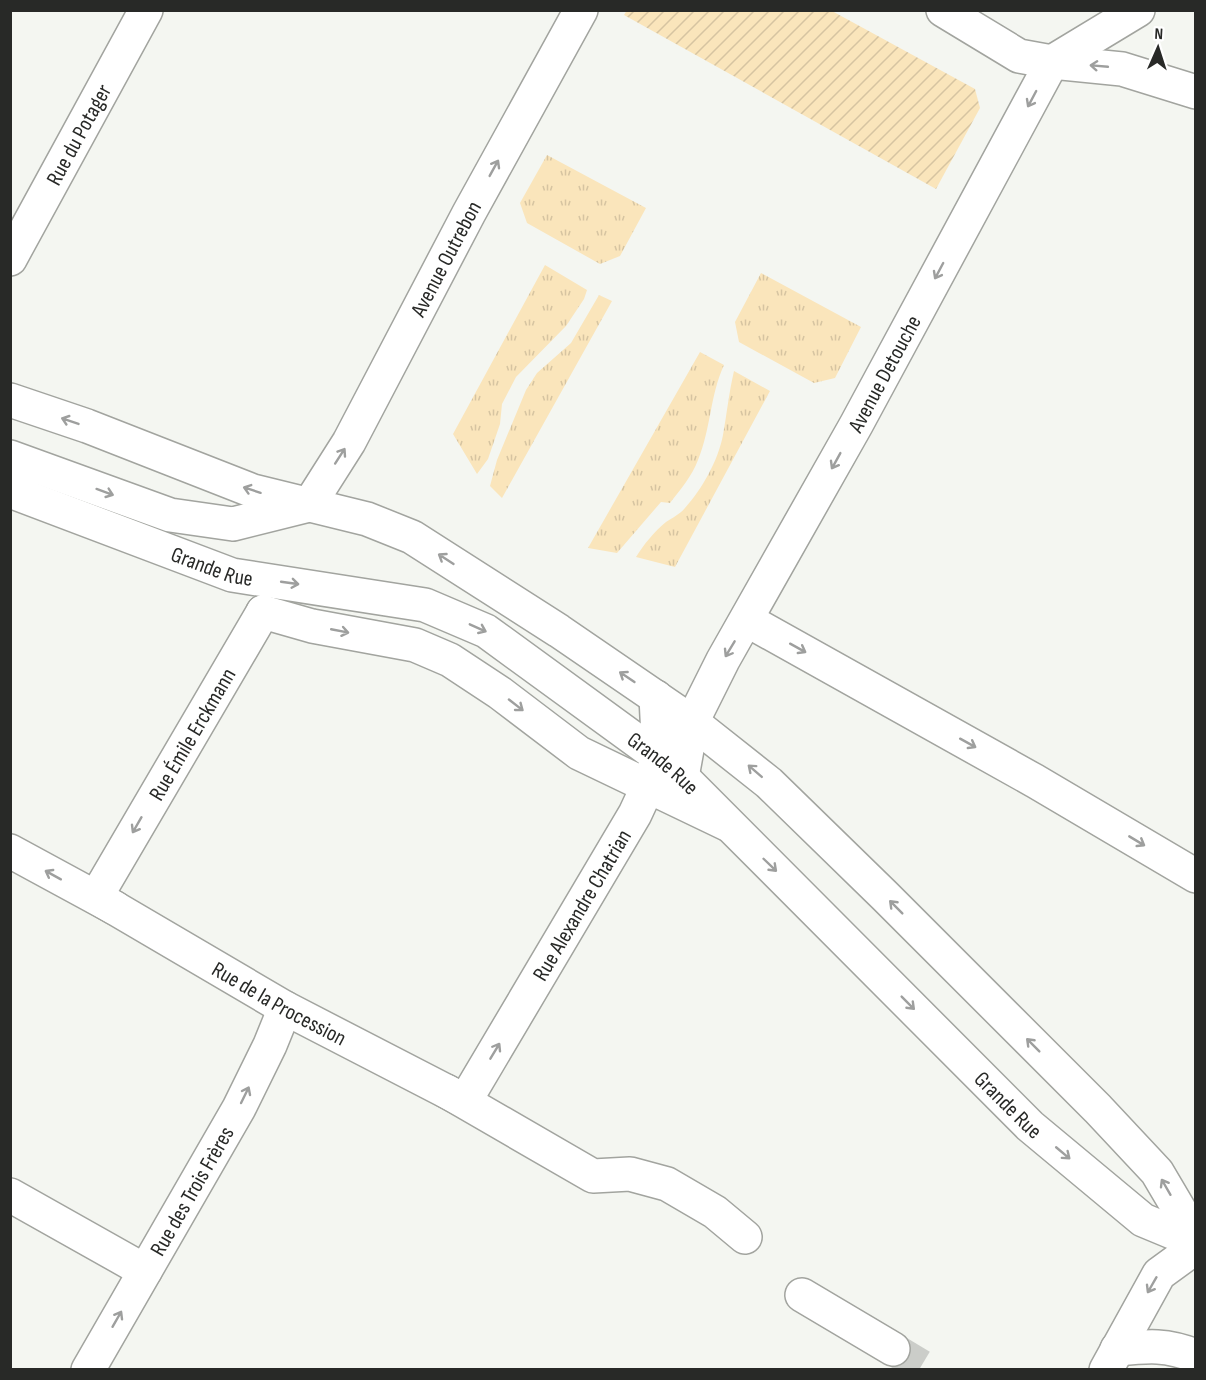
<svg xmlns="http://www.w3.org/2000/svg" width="1206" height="1380" font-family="'Sofia Sans Condensed',sans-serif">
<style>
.grass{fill:url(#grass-tufts)}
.garden{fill:url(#garden-furrows)}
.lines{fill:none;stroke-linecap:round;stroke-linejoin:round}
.minor-tunnel{stroke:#cbcdc9;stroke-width:33;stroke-dasharray:33 16;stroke-linecap:butt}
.minor-casing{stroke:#a2a49f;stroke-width:36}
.major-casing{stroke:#a2a49f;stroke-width:36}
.minor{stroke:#fff;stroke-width:33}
.major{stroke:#fff;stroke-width:33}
.oneway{stroke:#9e9f9e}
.labels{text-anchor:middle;stroke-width:6;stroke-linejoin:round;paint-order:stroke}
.street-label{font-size:22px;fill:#282927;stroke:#fff}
</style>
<defs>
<pattern id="grass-tufts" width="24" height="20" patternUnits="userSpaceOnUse" patternTransform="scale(1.5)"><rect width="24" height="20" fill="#fae5bb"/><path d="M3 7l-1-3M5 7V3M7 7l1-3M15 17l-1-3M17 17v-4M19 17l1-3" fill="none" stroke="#d6c4a1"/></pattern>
<pattern id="garden-furrows" width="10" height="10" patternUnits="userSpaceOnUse" patternTransform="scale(1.5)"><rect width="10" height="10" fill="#fae5bb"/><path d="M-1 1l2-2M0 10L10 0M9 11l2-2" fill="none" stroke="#d6c4a1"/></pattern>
</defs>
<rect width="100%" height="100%" fill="#f4f6f1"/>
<path class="grass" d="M 547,155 L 646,208 L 620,256 L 600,264 L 527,223 L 520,203 Z
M 545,265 L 587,290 L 584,299 L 566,326 L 516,377 L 502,404 L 500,424 L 488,459 L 477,474 L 453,434 Z
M 761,273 L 861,327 L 835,378 L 814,383 L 739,342 L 735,322 Z
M 599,295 L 612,301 L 502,498 L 490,486 L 497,460 L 526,390 L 537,373 L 571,343 Z
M 700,352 L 724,365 C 710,395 711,429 698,460 C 692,476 680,490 670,503 L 661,502 L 617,553 L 588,548 Z
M 734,371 L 770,391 L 675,567 L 636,557 C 644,544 654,532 666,522 C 672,518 680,514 685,508 C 702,489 718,461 723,435 C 727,413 729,392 734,371 Z"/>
<path class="garden" d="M 627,10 L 832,11 L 975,89 L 980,108 L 936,189 L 624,15 Z"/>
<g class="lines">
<path class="minor-tunnel" d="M 893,1349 L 928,1370"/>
<g class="minor-casing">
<g id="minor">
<path d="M 943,10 L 1019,56 L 1052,62 L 1122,69 L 1196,92"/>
<path id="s1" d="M 10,259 L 146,10"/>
<path d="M 263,612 L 312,626 L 415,645 L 450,660 L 500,693 L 579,753 L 727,824"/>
<path d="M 747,620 L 1035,781 L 1196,876"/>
<path id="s2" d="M 682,777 L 692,722 L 723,660 L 856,425 L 1052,62 L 1138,10"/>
<path d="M 10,851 L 115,908"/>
<path id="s3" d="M 96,897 L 285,1008 L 465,1101 L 635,814 L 648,786 L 659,757 L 656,697"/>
<path id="s4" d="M 96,897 L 263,612"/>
<path d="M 446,1091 L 593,1176 L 630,1174 L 667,1184 L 715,1212 L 745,1237"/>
<path d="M 10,1195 L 145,1271"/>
<path d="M 802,1295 L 893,1349"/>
<path d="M 1117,1349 C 1148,1346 1166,1344 1196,1356"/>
<path id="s5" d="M 88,1370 L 239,1108 L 270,1045 L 285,1008"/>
<path d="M 1106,1370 L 1159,1274 L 1196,1247"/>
</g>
</g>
<g class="major-casing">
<g id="major">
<path d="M 10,400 L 87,426 L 253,491 L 367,519 L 412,537 L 559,631 L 692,722 L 769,783 L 885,896 L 1098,1109 L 1157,1172 L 1196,1238"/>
<path d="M 10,457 L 170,515 L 233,524 L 305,506"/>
<path id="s6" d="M 10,491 L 232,575 L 425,605 L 486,631 L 659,757 L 682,777 L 1030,1126 L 1143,1220 L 1196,1242"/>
<path id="s7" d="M 309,505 L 349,442 L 469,213 L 581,10"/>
</g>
</g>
<use href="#minor" class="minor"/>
<use href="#major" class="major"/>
</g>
<defs><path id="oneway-shaft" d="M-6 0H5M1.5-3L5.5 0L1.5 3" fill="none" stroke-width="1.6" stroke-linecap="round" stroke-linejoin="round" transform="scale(1.5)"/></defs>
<g class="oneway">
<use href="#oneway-shaft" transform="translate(1099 66) rotate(-175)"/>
<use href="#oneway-shaft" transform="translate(1032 99) rotate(118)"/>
<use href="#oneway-shaft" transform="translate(494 168) rotate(-61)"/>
<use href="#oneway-shaft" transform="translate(939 271) rotate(118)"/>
<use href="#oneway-shaft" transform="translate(70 421) rotate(-161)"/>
<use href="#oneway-shaft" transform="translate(340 456) rotate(-57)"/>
<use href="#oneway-shaft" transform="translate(836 461) rotate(119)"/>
<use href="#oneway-shaft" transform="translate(252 490) rotate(-162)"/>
<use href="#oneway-shaft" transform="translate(105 492) rotate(20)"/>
<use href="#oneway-shaft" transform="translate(446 559) rotate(-147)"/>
<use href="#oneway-shaft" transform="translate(290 583) rotate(8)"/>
<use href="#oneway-shaft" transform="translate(478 628) rotate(24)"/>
<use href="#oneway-shaft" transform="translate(340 631) rotate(11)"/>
<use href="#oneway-shaft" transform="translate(798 648) rotate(29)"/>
<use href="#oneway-shaft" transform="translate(730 649) rotate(121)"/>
<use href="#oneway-shaft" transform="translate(627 677) rotate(-146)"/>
<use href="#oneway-shaft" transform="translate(516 705) rotate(38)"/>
<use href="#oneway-shaft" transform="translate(968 743) rotate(29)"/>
<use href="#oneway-shaft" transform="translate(755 771) rotate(-139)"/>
<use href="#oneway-shaft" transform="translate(137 825) rotate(120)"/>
<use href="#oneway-shaft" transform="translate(1137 841) rotate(31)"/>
<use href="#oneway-shaft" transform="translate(770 865) rotate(44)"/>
<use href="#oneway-shaft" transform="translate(53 875) rotate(-151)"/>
<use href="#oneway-shaft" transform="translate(896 907) rotate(-135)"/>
<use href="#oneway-shaft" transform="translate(908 1003) rotate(45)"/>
<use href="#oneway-shaft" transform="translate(1033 1045) rotate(-135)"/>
<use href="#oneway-shaft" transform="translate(495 1051) rotate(-59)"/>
<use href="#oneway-shaft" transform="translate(245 1095) rotate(-64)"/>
<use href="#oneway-shaft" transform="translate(1063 1153) rotate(40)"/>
<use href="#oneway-shaft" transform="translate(1166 1187) rotate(-120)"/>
<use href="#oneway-shaft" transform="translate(1152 1285) rotate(120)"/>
<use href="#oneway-shaft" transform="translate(117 1319) rotate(-60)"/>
</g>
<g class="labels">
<g class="street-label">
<text dy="8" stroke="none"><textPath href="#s1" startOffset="142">Rue du Potager</textPath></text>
<text dy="8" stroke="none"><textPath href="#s7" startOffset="282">Avenue Outrebon</textPath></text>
<text dy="8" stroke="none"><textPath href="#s2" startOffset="454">Avenue Detouche</textPath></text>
<text dy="8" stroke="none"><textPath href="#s6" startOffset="216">Grande Rue</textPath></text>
<text dy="8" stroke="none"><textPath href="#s4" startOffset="189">Rue Émile Erckmann</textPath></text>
<text dy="8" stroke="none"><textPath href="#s6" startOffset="720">Grande Rue</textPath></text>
<text dy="8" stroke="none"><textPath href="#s3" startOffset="650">Rue Alexandre Chatrian</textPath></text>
<text dy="8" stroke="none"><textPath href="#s3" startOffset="212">Rue de la Procession</textPath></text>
<text dy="8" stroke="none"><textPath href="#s6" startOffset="1206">Grande Rue</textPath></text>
<text dy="8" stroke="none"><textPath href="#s5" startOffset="207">Rue des Trois Frères</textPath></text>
</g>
</g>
<rect width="1206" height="1380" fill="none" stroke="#282927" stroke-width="24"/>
<g transform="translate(1158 48) rotate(3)" stroke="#ffffff" stroke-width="4.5" paint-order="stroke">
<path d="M0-4.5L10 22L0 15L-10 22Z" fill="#282927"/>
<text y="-9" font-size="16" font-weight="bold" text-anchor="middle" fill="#282927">N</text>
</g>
</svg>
